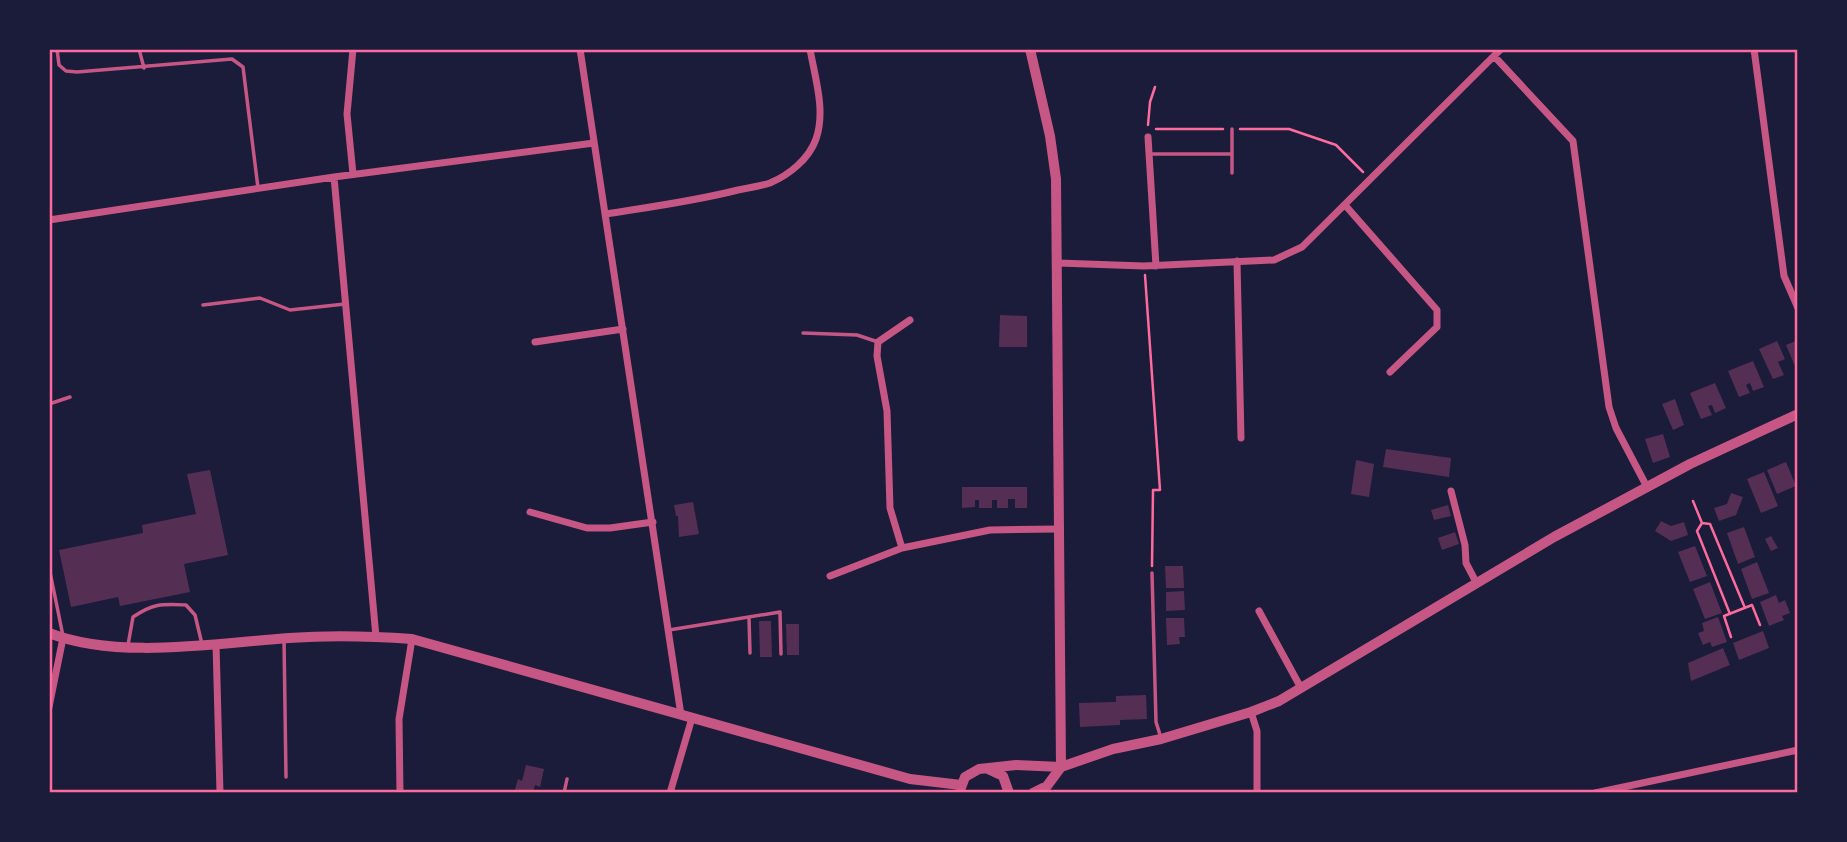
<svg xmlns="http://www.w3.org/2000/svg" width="1847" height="842" font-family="Manrope,sans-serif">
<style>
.building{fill:#542f53}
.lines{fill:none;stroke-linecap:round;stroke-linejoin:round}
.path{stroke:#ff6b9d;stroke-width:2.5}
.service{stroke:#c65784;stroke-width:3.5}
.minor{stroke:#c65784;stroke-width:7}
.tertiary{stroke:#c65784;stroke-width:10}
.neatline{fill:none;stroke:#ff6b9d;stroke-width:2.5}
</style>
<rect width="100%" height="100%" fill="#1b1b3a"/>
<path class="building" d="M 1000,315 L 1027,316 L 1027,347 L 999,347 Z
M 1798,340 L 1798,373 L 1786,345 Z
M 1777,341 L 1785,359 L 1778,362 L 1784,375 L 1773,379 L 1759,349 Z
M 1753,361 L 1764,387 L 1753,391 L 1750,383 L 1746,385 L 1750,393 L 1739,397 L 1728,371 Z
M 1715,383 L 1726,408 L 1715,413 L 1712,405 L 1708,406 L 1712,415 L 1701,419 L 1690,393 Z
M 1675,399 L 1684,425 L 1673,430 L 1662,404 Z
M 1663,434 L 1670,457 L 1653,463 L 1645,439 Z
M 1386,449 L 1451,458 L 1449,477 L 1383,467 Z
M 1356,460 L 1374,464 L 1369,497 L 1351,494 Z
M 1786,462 L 1796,486 L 1777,494 L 1767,470 Z
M 210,470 L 228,555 L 184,564 L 190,592 L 120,606 L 118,597 L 71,607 L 59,550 L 143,533 L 142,525 L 196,514 L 187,474 Z
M 1764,472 L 1778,506 L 1761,513 L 1747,479 Z
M 962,487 L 1027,487 L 1027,508 L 1015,508 L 1015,499 L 1008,499 L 1008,508 L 997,508 L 997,500 L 992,500 L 992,508 L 979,508 L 979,500 L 975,500 L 975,507 L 962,508 Z
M 1731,493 L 1743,497 L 1736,515 L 1719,521 L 1714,508 L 1727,504 Z
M 693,502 L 699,534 L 679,537 L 678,516 L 676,516 L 674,505 Z
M 1448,505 L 1451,516 L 1434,520 L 1431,510 Z
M 1661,521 L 1671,526 L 1684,522 L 1688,535 L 1671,541 L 1655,531 Z
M 1744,527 L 1755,557 L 1738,564 L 1727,533 Z
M 1455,532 L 1459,544 L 1442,550 L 1438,538 Z
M 1771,536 L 1778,548 L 1771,551 L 1765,539 Z
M 1695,546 L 1707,576 L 1690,582 L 1678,552 Z
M 1757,562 L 1769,593 L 1752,599 L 1741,569 Z
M 1165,566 L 1183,566 L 1184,588 L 1166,588 Z
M 1710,582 L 1722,613 L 1705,619 L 1693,589 Z
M 1184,591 L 1185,610 L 1166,611 L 1166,592 Z
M 1776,595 L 1779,603 L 1785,600 L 1790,613 L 1782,616 L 1784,620 L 1769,626 L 1760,602 Z
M 1718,617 L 1727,642 L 1712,647 L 1710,642 L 1703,645 L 1698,633 L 1704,631 L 1702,623 Z
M 1166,618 L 1184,618 L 1185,637 L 1179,637 L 1180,644 L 1167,645 Z
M 759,621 L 771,621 L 772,657 L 760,657 Z
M 786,624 L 799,624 L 799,655 L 787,655 Z
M 1763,631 L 1769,648 L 1739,660 L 1733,643 Z
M 1723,648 L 1730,665 L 1691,681 L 1688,663 Z
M 1146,695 L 1147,719 L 1120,720 L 1120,725 L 1080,727 L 1079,703 L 1116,702 L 1116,696 Z
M 526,765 L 544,769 L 540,787 L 535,785 L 533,793 L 514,793 L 518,779 L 522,781 Z"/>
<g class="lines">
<path class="path" d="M 1148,125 L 1150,102 L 1155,87
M 1156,129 L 1223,129
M 1240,129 L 1289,129 L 1336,145 L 1363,172
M 1145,275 L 1160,490 L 1153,490 L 1152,566
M 1693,501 L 1702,523
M 1730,614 L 1697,531 L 1702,523 L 1710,524 L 1745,608
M 1731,637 L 1724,616 L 1752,605 L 1760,625"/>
<path class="service" d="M 57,49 L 59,65 L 66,71 L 77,72 L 232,59 L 243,67 L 258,188
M 139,49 L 144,68
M 1232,129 L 1232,173
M 1149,154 L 1231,154
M 203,305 L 260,298 L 290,310 L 345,304
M 803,333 L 857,335 L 878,342
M 49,404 L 70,397
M 49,567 L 63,636
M 1152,573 L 1156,722 L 1161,738
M 749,618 L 750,653
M 669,630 L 780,612 L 781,654
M 284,639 L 286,777
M 128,645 L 133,617 C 154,603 162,604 186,605 L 195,615 L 202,644
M 564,793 L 567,779"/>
<path class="minor" d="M 580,49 L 681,715
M 1754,49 L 1784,276 L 1798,308
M 1494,56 L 1573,141 L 1609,407 L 1616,428 L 1647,487
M 1148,137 L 1156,266
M 353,174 L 347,114 L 353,49
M 334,177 L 376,637
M 1345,205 L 1437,310 L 1437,327 L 1390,372
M 606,214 C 650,207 695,201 738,190 C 749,188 760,186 770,183 C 789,175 809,159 816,139 C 826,111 815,78 810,49
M 49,220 L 334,177 L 594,143
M 1237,261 L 1241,438
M 1058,263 L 1144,266 L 1274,260 L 1302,247 L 1501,49
M 535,342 L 623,329
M 1451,491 L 1465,545 L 1466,563 L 1476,582
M 530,512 L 587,528 L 610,528 L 653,522
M 902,548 L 890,508 L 887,411 L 877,356 L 878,342 L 910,320
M 830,576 L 902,548 L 990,530 L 1058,529
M 1259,611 L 1301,688
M 216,644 L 220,793
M 49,707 L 63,638
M 1251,712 L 1257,731 L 1257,793
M 400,793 L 399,719 L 412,639
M 670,793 L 692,718
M 1595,793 L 1798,750"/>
<path class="tertiary" d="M 1030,49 L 1050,136 L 1056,179 L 1061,767
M 49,633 C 118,660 216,643 289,638 C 330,635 371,636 412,639 L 910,779 L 961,785
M 988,769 L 1003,776 L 1009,793
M 959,793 L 965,777 L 979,769 L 1016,765 L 1061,767 L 1113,749 L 1161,739 L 1251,712 L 1279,701 L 1554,537 L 1690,464 L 1798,414
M 1033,793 L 1047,786 L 1061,767"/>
</g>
<rect width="1847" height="842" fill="none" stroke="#1b1b3a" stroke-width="102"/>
<rect x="51" y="51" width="1745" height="740" class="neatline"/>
</svg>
